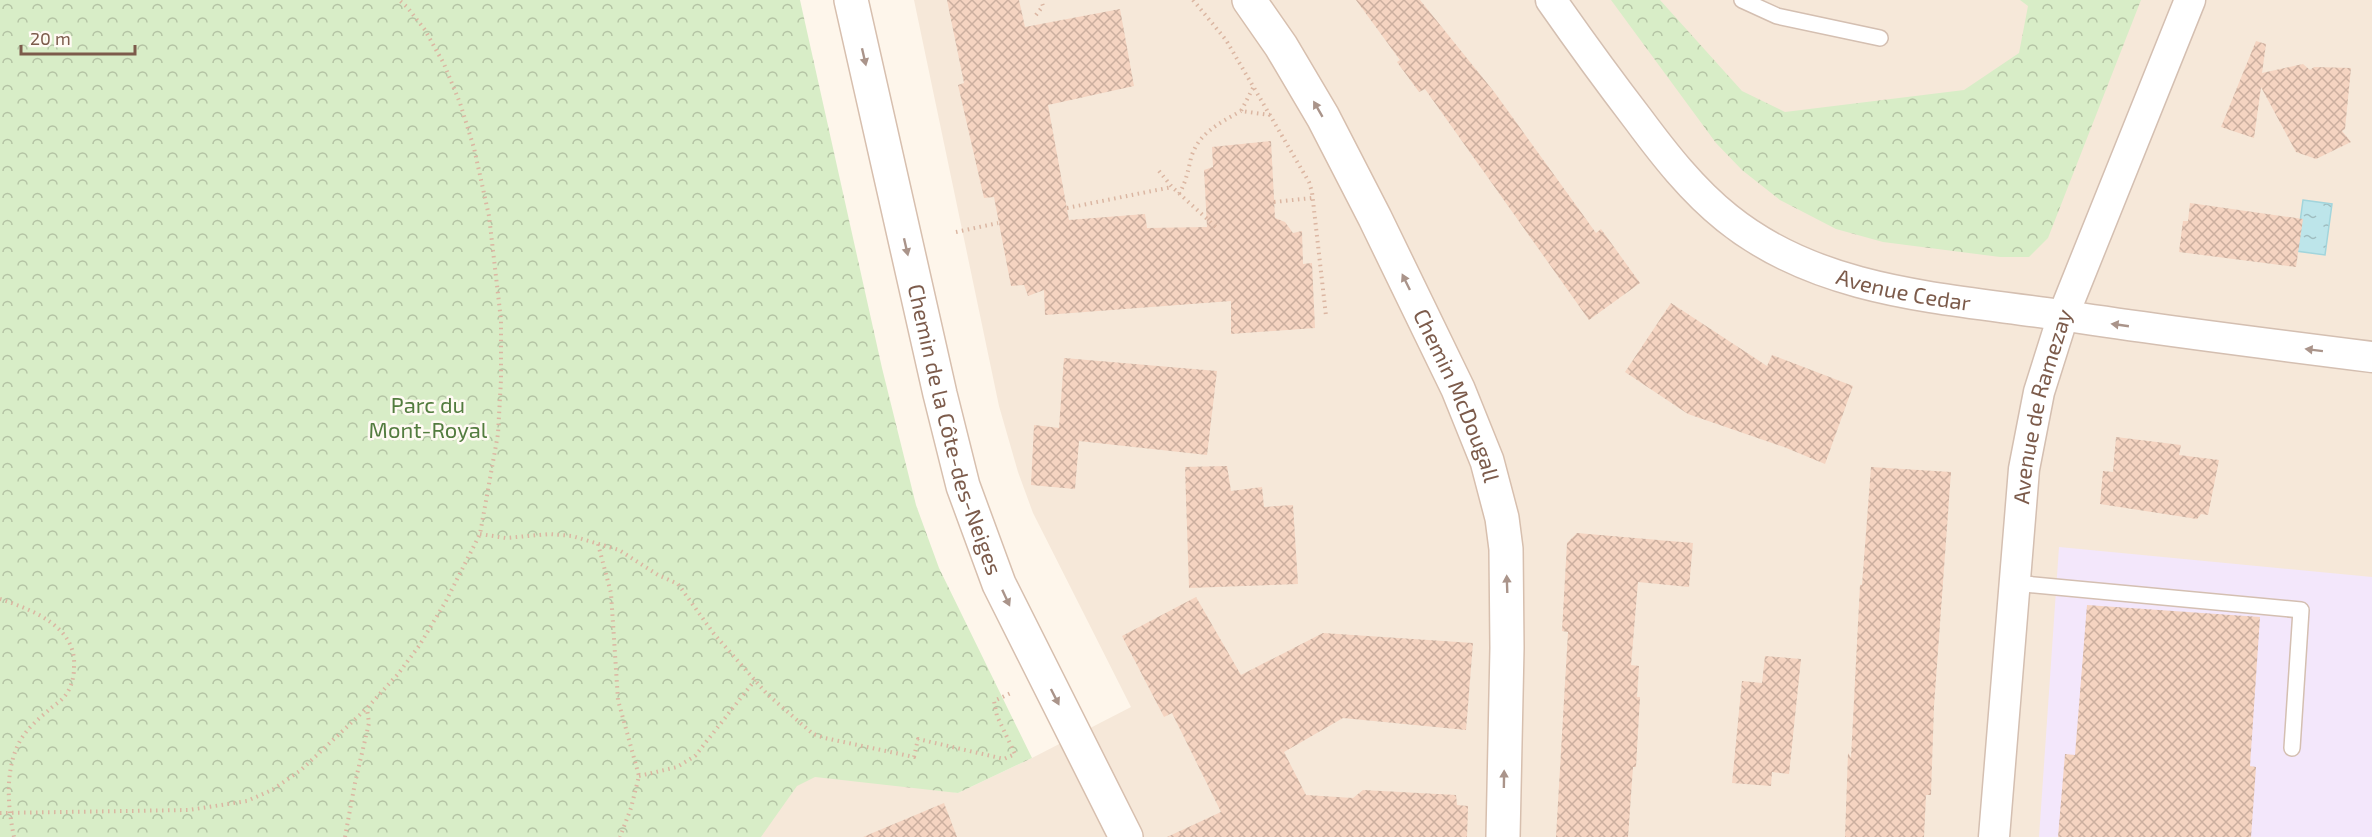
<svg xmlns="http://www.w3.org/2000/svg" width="2372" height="837" font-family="'Exo 2',sans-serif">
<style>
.residential{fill:#f6e8d9}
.education{fill:#f3e7fb}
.forest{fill:url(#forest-crowns)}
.water{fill:url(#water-ripples);stroke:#a2d5dc;stroke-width:1.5}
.building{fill:url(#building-cross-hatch)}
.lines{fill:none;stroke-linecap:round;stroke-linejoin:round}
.service-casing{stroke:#d4bfb1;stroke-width:18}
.minor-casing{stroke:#d4bfb1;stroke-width:33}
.secondary-casing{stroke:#d7bfae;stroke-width:36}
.path{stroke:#dbb6a2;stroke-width:4;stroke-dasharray:1.5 4.5;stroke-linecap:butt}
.service{stroke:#fff;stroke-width:15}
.minor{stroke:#fff;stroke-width:30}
.secondary{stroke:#fff;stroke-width:33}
.oneway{fill:#aa948a}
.labels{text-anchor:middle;stroke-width:5;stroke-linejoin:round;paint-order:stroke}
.street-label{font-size:22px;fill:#7c5b4b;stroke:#fffaf3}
.park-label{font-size:22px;fill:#537c3f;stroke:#fffaf3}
</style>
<defs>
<pattern id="forest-crowns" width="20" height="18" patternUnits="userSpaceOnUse" patternTransform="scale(1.5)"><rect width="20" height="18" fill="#d8edc7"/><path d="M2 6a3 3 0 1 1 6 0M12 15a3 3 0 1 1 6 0" fill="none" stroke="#b4c3a4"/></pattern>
<pattern id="water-ripples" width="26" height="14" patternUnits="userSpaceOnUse" patternTransform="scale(1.5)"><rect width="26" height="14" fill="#bde5ea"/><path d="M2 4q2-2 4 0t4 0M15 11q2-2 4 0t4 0" fill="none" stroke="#9fbdc0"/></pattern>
<pattern id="building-cross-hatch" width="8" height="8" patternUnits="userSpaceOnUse" patternTransform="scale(1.5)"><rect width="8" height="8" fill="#f5d4c1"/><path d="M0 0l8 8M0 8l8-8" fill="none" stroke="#cbaf9f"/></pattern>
</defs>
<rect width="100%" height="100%" fill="#fef6eb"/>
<path class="residential" d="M 914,0 L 2372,0 L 2372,837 L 746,837 L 808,761 L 958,793 L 1032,758 L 1131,707 L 1033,513 L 1018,472 L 999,406 Z"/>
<path class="education" d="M 2059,547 L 2372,577 L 2372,837 L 2039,837 Z"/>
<path class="forest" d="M 0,0 L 800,0 L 882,368 L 916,505 L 939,568 L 1032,758 L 958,793 L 815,777 L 797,786 L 761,837 L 0,837 Z
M 1611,0 L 1660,0 L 1742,91 L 1785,112 L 1964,90 L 2019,53 L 2028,6 L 2020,0 L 2141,0 L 2048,238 L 2029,257 L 2000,257 L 1883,242 L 1836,229 L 1780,200 L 1742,170 L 1716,143 Z"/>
<path class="water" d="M 2303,200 L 2332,204 L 2325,255 L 2296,251 Z"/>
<path class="building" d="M 947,0 L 1019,0 L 1025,27 L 1120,9 L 1134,86 L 1048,105 L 1069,220 L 1145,214 L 1147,228 L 1207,227 L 1204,170 L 1213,167 L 1212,147 L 1271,141 L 1275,218 L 1285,222 L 1293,233 L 1302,231 L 1303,264 L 1312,263 L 1315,328 L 1231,334 L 1231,301 L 1045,315 L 1044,290 L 1028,296 L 1024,285 L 1011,286 L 994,197 L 984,198 L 958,85 L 964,83 Z
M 1356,0 L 1420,0 L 1495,93 L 1596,233 L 1601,229 L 1640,283 L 1589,320 L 1425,89 L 1419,92 L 1397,62 L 1400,60 Z
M 2256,41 L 2266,44 L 2262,73 L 2303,64 L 2310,70 L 2314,67 L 2351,68 L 2345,129 L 2342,131 L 2351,142 L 2316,159 L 2296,152 L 2261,87 L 2254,138 L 2221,127 Z
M 2190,203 L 2303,219 L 2296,267 L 2179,252 L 2183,221 L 2188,221 Z
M 1671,303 L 1767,366 L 1772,355 L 1853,386 L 1825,464 L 1784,447 L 1688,414 L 1625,372 Z
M 1064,358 L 1217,371 L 1207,455 L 1079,441 L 1075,489 L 1031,485 L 1034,425 L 1059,428 Z
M 2116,437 L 2181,445 L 2179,455 L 2219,460 L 2208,515 L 2201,514 L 2197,519 L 2100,504 L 2103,471 L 2113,472 Z
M 1227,466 L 1231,491 L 1262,487 L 1264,507 L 1293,505 L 1298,584 L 1189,588 L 1185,467 Z
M 1871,467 L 1951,472 L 1934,706 L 1931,795 L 1926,795 L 1924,837 L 1845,837 L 1848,753 L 1851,758 L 1860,585 L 1862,585 Z
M 1577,533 L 1693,543 L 1689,587 L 1638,582 L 1631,665 L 1639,666 L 1637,697 L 1640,697 L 1636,767 L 1633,767 L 1628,837 L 1556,837 L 1568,632 L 1562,631 L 1567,543 Z
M 1196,597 L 1241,675 L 1323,633 L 1473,643 L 1466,730 L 1343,718 L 1284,752 L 1306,795 L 1353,798 L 1363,790 L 1456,795 L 1457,805 L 1468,806 L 1467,837 L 1167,837 L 1221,812 L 1172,713 L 1164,717 L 1122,636 Z
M 2087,605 L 2260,617 L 2250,766 L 2256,767 L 2251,837 L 2058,837 L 2065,754 L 2075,755 Z
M 1765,656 L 1801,659 L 1789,774 L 1772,772 L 1771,786 L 1732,783 L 1742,681 L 1762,683 Z
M 944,803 L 957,837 L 863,837 Z"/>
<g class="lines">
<g class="service-casing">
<path id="service" d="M 1742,0 L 1777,16 L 1880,38
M 2014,583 L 2301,610 L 2292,748"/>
</g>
<g class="minor-casing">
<g id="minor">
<path id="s1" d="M 1551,0 C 1579,40 1608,80 1638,119 C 1664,154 1692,190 1727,218 C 1821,294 1946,298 2060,315 C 2164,331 2268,344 2372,357"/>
<path id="s2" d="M 1994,837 L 2024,469 L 2039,392 L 2063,316 L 2190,0"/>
</g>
</g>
<g class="secondary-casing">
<g id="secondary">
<path id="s3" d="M 851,0 L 940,394 L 963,486 L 999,584 L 1126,837"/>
<path id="s4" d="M 1249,0 L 1281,46 L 1323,117 L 1375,218 L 1458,389 L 1487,461 L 1502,518 L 1506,549 L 1507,648 L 1503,837"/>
</g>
</g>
<path class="path" d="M 1193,0 L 1226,40 L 1309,182 L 1312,192 L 1326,316
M 1036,15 L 1043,6 L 1041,0
M 1253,88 L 1241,111 L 1270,115
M 1159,171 L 1172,187 L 1217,228
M 1179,194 C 1186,182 1188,171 1191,158 C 1198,133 1220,123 1241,111
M 1274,202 L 1312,198
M 1067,208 L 1172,187
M 956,232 L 998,223
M 480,534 L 506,538 L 550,534 L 572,536 L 619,550 L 658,575 L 678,584 L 714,634 L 767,694 L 813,734 L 825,738 L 914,757 L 918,739 L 1004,759 L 1015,754 L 997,716 L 994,701 L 1013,692
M 598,544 L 611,593 L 618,700 L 639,776 L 631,808 L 620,837
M 0,599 C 33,610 77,627 74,667 C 74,678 71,689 64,697 C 60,702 54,705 50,709 C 38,719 23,732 17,747 C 5,775 8,808 14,837
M 639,776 L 677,767 L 695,756 L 755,680
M 0,813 L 189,810 L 247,801 L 272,790 L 301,770 L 367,708 L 398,674 L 419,646 L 446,601 L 480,534 L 498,434 L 501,380 L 501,320 L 489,216 L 474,148 L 460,103 L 444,64 L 425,30 L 407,7 L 399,0
M 345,837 L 355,783 L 369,723 L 367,709"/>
<use href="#service" class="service"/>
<use href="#minor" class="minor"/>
<use href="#secondary" class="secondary"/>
</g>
<defs><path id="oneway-solid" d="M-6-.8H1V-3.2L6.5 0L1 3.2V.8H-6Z" transform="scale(1.5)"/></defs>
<g class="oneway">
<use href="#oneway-solid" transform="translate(864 57) rotate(77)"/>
<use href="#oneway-solid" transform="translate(1318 109) rotate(-120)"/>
<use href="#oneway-solid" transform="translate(906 247) rotate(77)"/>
<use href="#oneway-solid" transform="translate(1406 282) rotate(-116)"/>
<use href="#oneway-solid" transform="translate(2120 325) rotate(-172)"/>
<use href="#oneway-solid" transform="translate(2314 350) rotate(-173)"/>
<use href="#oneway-solid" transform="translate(1507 584) rotate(-92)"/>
<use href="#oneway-solid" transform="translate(1006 598) rotate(65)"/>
<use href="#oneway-solid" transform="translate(1055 697) rotate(63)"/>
<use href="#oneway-solid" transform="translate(1504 779) rotate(-89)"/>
</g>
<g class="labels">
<g class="street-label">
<text dy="8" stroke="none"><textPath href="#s1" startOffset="474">Avenue Cedar</textPath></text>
<text dy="8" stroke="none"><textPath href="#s4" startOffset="448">Chemin McDougall</textPath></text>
<text dy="8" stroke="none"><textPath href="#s2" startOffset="434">Avenue de Ramezay</textPath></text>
<text dy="8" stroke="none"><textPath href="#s3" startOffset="442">Chemin de la Côte-des-Neiges</textPath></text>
</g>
<g class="park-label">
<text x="428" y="413">Parc du<tspan x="428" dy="25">Mont-Royal</tspan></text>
</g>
</g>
<path d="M21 45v9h114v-9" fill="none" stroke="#7c5b4b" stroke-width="3"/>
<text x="30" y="45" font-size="18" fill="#7c5b4b" stroke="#fffaf3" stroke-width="4.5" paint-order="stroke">20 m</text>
</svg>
